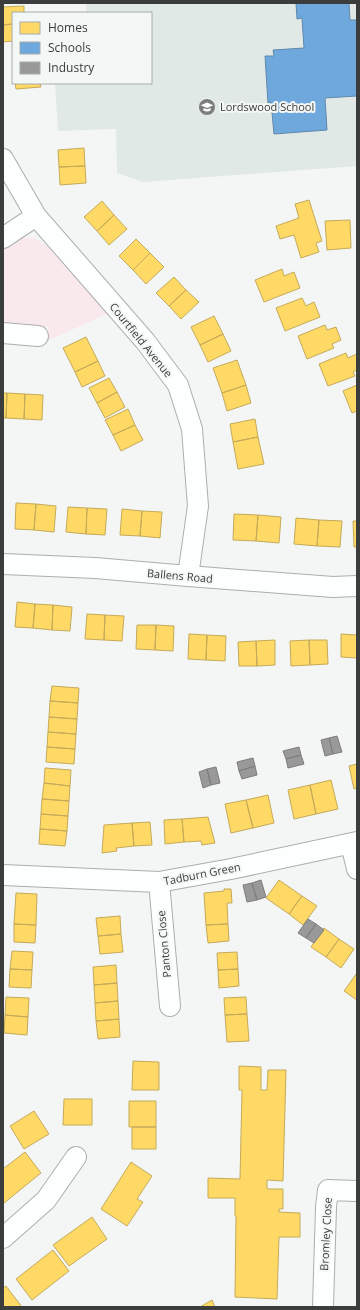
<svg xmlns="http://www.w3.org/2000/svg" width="360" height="1310" font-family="'Open Sans',sans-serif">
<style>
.built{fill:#e1e9e6}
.green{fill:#f9e9ed}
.homes{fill:#ffd966;stroke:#c4aa59}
.schools{fill:#6fa8dc;stroke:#5f88ac}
.industry{fill:#999;stroke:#7d7d7d}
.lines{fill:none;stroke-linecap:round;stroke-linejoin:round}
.street-casing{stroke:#acaead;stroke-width:22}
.street{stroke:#fdfefe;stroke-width:20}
.labels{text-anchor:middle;stroke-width:4;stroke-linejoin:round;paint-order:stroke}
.poi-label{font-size:11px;fill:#3b3c3c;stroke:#f3f7f6;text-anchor:start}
.street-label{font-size:11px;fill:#3b3c3c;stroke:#f3f7f6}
</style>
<rect width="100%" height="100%" fill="#f4f6f5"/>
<path class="built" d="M 86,3 L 357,3 L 357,166 L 143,182 L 117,173 L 116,129 L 58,131 L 55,84 L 151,83 L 151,13 L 86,13 Z"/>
<path class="green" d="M 21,238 L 34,238 L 49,247 L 109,313 L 47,341 L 48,327 L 3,323 L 3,247 Z"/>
<path class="homes" d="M 24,6 L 24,13 L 13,13 L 13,24 L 3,25 L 3,7 Z
M 13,24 L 13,41 L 3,42 L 3,25 Z
M 15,83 L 40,83 L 41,87 L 16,89 Z
M 84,148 L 85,166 L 59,167 L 58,150 Z
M 85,166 L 86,183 L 60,185 L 59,167 Z
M 309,200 L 322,241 L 316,243 L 319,252 L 301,258 L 294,235 L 280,239 L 276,226 L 299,218 L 295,204 Z
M 102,201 L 114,215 L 97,231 L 84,217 Z
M 114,215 L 127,229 L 109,245 L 97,231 Z
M 350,220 L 351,248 L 327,250 L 325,221 Z
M 136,239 L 150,253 L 133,270 L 119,256 Z
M 150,253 L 164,267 L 146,284 L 133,270 Z
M 282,269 L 284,276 L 294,272 L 300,288 L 264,302 L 255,280 Z
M 174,277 L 186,290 L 169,306 L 156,293 Z
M 186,290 L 199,302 L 181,319 L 169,306 Z
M 302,298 L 306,306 L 314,302 L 320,317 L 285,331 L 276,308 Z
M 214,316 L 223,334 L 200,345 L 191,327 Z
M 325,325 L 327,330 L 336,327 L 341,340 L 332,344 L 334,348 L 307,359 L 298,336 Z
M 223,334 L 231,351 L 208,362 L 200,345 Z
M 86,337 L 98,361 L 75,372 L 63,348 Z
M 346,353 L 348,358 L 357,354 L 357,370 L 353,372 L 355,376 L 328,386 L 319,364 Z
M 237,360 L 246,385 L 222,393 L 213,368 Z
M 98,361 L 105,376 L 82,387 L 75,372 Z
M 109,378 L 117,392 L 97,403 L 89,388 Z
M 246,385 L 251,403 L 227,411 L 222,393 Z
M 357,385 L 357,411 L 352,413 L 343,391 Z
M 117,392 L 125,407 L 105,418 L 97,403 Z
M 3,393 L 7,393 L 6,418 L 3,418 Z
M 7,393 L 25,394 L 24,419 L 6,418 Z
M 25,394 L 43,395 L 42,420 L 24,419 Z
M 128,409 L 135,425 L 113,435 L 105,420 Z
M 255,419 L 258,437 L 233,442 L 230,424 Z
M 135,425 L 143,440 L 121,451 L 113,435 Z
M 258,437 L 264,464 L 238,469 L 233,442 Z
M 16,503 L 36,504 L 34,530 L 15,529 Z
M 36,504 L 56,506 L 54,532 L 34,530 Z
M 68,507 L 87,508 L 86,534 L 66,532 Z
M 87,508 L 107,509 L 105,535 L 86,534 Z
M 122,509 L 142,511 L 140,536 L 120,535 Z
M 142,511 L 162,512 L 160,538 L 140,536 Z
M 234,514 L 258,515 L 256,541 L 233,540 Z
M 258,515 L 281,517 L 279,543 L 256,541 Z
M 296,518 L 319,520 L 317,546 L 294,544 Z
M 319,520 L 342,521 L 340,547 L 317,546 Z
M 353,521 L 357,521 L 357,547 L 354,547 Z
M 17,602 L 35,604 L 33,628 L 15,627 Z
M 35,604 L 53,605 L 52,630 L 33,628 Z
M 53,605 L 72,607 L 70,631 L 52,630 Z
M 87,614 L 105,615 L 104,640 L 85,639 Z
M 105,615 L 124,616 L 122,641 L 104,640 Z
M 137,625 L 156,625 L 155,650 L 136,649 Z
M 156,625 L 174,626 L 173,651 L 155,650 Z
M 189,634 L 207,635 L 206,660 L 188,659 Z
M 341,634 L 357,635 L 357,658 L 341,657 Z
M 207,635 L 226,636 L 225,661 L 206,660 Z
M 275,640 L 275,665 L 257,666 L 256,641 Z
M 309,640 L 310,665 L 291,666 L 290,641 Z
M 309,640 L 327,640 L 328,664 L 310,665 Z
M 256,641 L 257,666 L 239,666 L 238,642 Z
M 52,686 L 79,688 L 78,703 L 50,701 Z
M 50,701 L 78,703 L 77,719 L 49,717 Z
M 49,717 L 77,719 L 76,734 L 48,732 Z
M 48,732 L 76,734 L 75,749 L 47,747 Z
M 47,747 L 75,749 L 74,764 L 46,762 Z
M 357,764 L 357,788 L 354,789 L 349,766 Z
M 45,768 L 71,770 L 70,786 L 44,783 Z
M 331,780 L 338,809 L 316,814 L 310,785 Z
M 44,783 L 70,786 L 69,801 L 42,799 Z
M 310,785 L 316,814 L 294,819 L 288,790 Z
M 268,795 L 274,823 L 253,828 L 246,800 Z
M 42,799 L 69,801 L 68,816 L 41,814 Z
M 246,800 L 253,828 L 231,833 L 225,804 Z
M 41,814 L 68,816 L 67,831 L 40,829 Z
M 208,817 L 215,843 L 202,845 L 201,841 L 184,842 L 182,819 Z
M 182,819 L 184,842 L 165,844 L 164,820 Z
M 150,822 L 152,845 L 134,846 L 132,823 Z
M 132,823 L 134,846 L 116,848 L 117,851 L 102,853 L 104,825 Z
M 40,829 L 67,831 L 65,846 L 39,844 Z
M 279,880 L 302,896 L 289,914 L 266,898 Z
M 224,889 L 231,889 L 232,903 L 227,903 L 228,924 L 206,925 L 204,893 L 224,891 Z
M 16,893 L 37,894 L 36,925 L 14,924 Z
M 302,896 L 317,906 L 303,925 L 289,914 Z
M 120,916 L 121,934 L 98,936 L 96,918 Z
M 14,924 L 36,925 L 35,943 L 14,942 Z
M 228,924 L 229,941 L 208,943 L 206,925 Z
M 324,928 L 339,939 L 326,957 L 311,947 Z
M 121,934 L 123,952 L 100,954 L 98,936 Z
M 339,939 L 354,949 L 341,968 L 326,957 Z
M 12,951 L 33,952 L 32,970 L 10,969 Z
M 237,952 L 238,969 L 218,970 L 217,953 Z
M 116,965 L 117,983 L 94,985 L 93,967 Z
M 10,969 L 32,970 L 31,988 L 9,987 Z
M 238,969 L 239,986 L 219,988 L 218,970 Z
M 357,973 L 357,1000 L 344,991 Z
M 117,983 L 118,1001 L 95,1003 L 94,985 Z
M 6,997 L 29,998 L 28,1017 L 5,1015 Z
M 246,997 L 247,1014 L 225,1015 L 224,998 Z
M 118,1001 L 119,1019 L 96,1021 L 95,1003 Z
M 247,1014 L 249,1041 L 227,1042 L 225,1015 Z
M 5,1015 L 28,1017 L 27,1035 L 4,1033 Z
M 119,1019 L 120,1037 L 98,1039 L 96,1021 Z
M 133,1061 L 159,1062 L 159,1090 L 132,1090 Z
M 239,1066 L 261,1067 L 261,1090 L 267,1090 L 268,1070 L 286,1070 L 283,1181 L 267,1180 L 267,1189 L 283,1189 L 283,1209 L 279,1209 L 279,1212 L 300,1213 L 300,1237 L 279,1237 L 277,1299 L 235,1297 L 236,1216 L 235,1216 L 235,1198 L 208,1198 L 208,1178 L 240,1179 L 242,1090 L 239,1090 Z
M 64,1099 L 92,1099 L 92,1125 L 63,1125 Z
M 129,1101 L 156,1101 L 156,1127 L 129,1127 Z
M 34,1111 L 49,1134 L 24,1149 L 10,1126 Z
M 132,1127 L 156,1127 L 156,1149 L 132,1149 Z
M 25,1152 L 41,1173 L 4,1203 L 3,1201 L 3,1169 Z
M 131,1162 L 152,1176 L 137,1199 L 143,1202 L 127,1226 L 101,1209 Z
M 92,1217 L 107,1239 L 69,1266 L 53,1245 Z
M 53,1250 L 69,1271 L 32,1300 L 16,1279 Z
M 6,1286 L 22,1307 L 3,1307 L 3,1288 Z
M 212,1300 L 215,1307 L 200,1307 Z"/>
<path class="schools" d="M 296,3 L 349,3 L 350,20 L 357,20 L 357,96 L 325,98 L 327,130 L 274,134 L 271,102 L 268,103 L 265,56 L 274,56 L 273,50 L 304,48 L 302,18 L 297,19 Z"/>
<path class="industry" d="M 337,736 L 342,752 L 333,754 L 329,738 Z
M 329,738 L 333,754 L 325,756 L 321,740 Z
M 299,747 L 301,755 L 286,759 L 283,751 Z
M 301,755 L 304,764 L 288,768 L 286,759 Z
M 253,758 L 255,766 L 239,771 L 237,762 Z
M 255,766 L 257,775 L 242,779 L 239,771 Z
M 216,767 L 220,783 L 211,785 L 207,769 Z
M 207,769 L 211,785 L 203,788 L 199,772 Z
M 261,880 L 266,897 L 257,900 L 252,883 Z
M 252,883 L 257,900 L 247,902 L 243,885 Z
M 308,919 L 316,924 L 306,938 L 298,933 Z
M 316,924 L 324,930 L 314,943 L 306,938 Z"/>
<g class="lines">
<g class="street-casing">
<path id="street" d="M 3,159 L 36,216 L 145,341 L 178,385 L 192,429 L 198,506 L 188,576
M 3,238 L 36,216
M 3,333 L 38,336
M 3,564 L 95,568 L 188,576 L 333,587 L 357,586
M 351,844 L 357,869
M 3,875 L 159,882 L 231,869 L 357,842
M 159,882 L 170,1006
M 3,1238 L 46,1200 L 76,1157
M 323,1307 L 326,1207 L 328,1190 L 357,1191"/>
</g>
<use href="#street" class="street"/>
</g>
<defs>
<g id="school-disc" transform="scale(0.9)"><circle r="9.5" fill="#7c7d7d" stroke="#f3f7f6"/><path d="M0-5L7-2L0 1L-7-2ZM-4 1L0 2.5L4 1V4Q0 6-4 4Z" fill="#fff"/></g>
</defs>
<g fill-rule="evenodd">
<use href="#school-disc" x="207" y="107"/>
</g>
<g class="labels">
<g class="poi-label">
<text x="220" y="111">Lordswood School</text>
</g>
<g class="street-label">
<text transform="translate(141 340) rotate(51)" y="4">Courtfield Avenue</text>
<text transform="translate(180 576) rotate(5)" y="4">Ballens Road</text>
<text transform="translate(202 874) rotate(-11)" y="4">Tadburn Green</text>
<text transform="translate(164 944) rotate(-95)" y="4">Panton Close</text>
<text transform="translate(326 1234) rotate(-87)" y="4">Bromley Close</text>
</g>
</g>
<rect width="360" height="1310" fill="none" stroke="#3b3c3c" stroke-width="8"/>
<rect x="12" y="12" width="140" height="72" fill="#f3f7f6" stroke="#a9acac"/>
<rect x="20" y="22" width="20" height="12" fill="#ffd966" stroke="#a9acac"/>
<text x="48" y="32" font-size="12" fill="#3b3c3c">Homes</text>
<rect x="20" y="42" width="20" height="12" fill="#6fa8dc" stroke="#a9acac"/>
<text x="48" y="52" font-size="12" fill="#3b3c3c">Schools</text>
<rect x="20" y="62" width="20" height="12" fill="#999999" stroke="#a9acac"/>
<text x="48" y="72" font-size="12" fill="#3b3c3c">Industry</text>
</svg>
